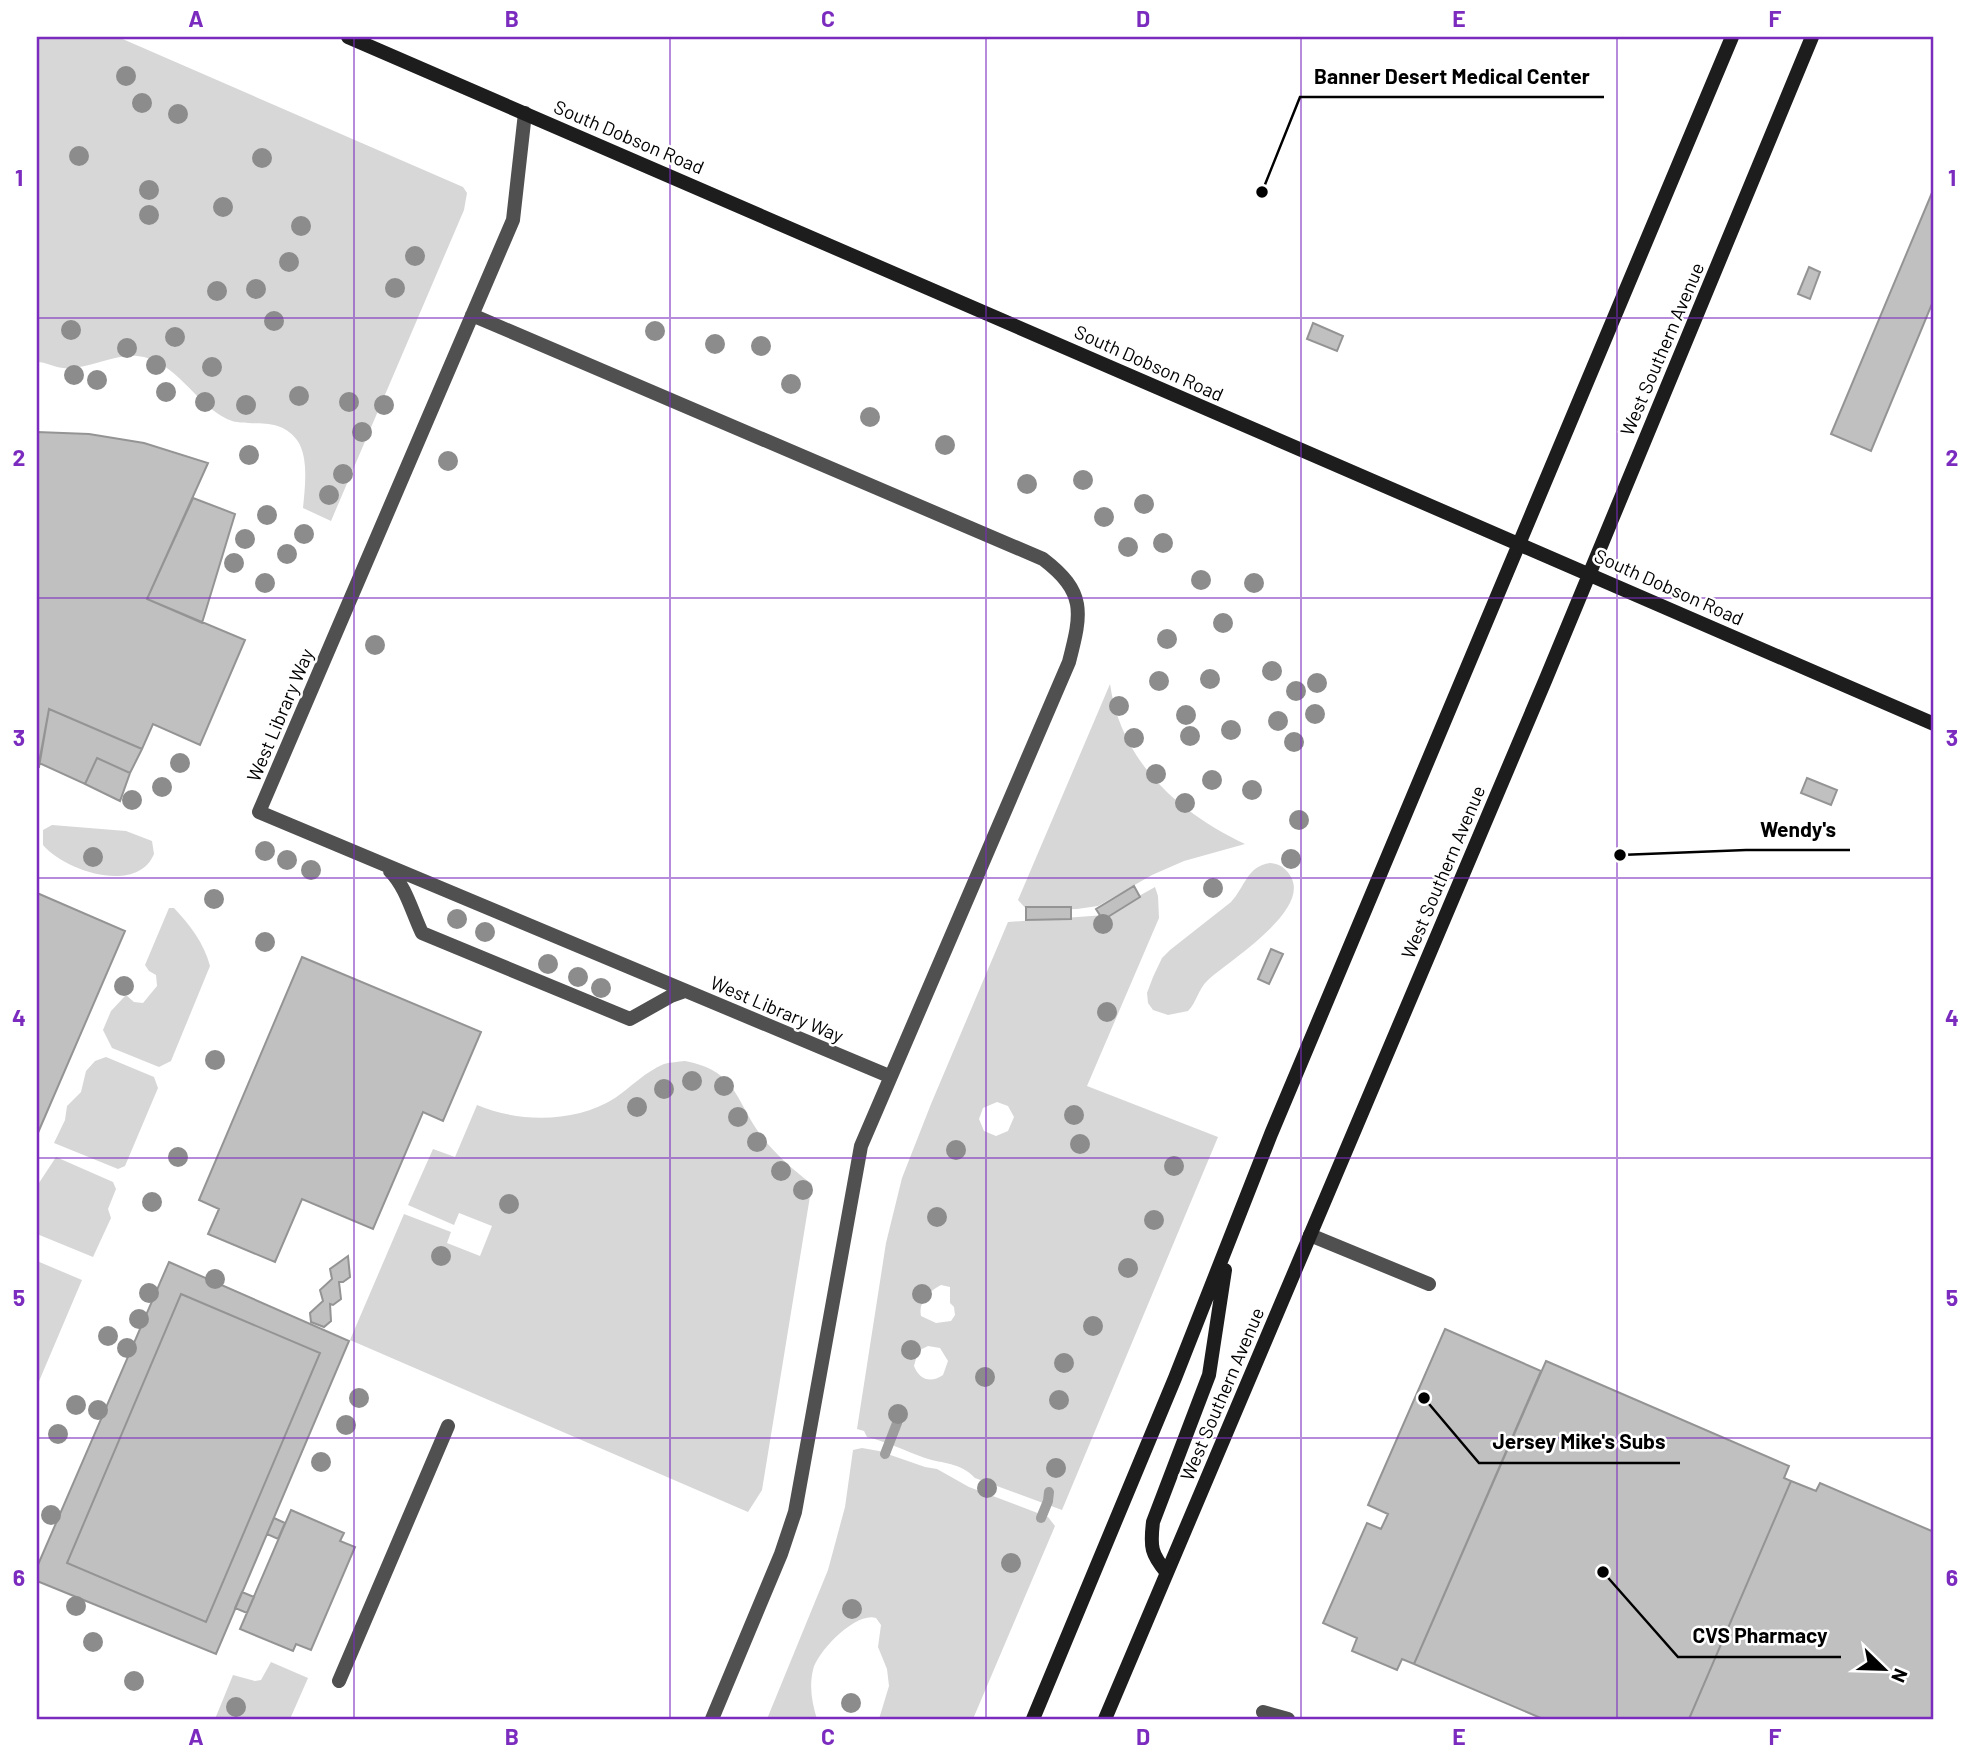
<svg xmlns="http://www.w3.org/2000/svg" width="1971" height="1756" font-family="Barlow,sans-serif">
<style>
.green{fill:#d7d7d7;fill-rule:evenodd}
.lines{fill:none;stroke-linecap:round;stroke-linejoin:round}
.stream{stroke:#9e9e9e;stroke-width:10}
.building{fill:#c0c0c0;stroke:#949494;stroke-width:2;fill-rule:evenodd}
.service{stroke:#505050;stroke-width:14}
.secondary{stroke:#1d1d1d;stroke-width:14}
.tree{fill:#8c8c8c}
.grid{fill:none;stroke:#7b2cbf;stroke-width:2;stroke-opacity:0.55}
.labels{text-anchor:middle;stroke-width:5;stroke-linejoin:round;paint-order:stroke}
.street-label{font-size:19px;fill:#000;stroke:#fff}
.leader{fill:none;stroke:#000;stroke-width:2.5}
.callout-dot{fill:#000;stroke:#fff;stroke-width:2.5}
.callout-label{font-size:21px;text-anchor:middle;font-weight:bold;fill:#000;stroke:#fff;stroke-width:5;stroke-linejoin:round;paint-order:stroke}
.neatline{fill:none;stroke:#7b2cbf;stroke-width:2.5}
.grid-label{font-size:23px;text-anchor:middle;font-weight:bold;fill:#7b2cbf}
</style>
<rect width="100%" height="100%" fill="#fff"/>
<path class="green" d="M 37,37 L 118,37 L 463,187 L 467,193 L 464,210 L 331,521 L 303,508 C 305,487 309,457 297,440 C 278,414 247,429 227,419 C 195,404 175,359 137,356 C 112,354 88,370 63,368 C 54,367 46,362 37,362 Z
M 1110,684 C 1121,762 1178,812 1245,844 L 1184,861 L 1152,875 L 1098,906 L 1077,909 L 1028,911 L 1018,900 Z
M 52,825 L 126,831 L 152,841 L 154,854 C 137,895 65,871 43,845 L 43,830 Z
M 1270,863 C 1280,864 1286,868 1291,877 C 1310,911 1230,960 1208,980 C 1198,989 1197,1002 1188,1011 L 1168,1015 L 1153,1010 L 1148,1003 L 1147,993 L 1153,977 L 1162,958 L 1170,950 L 1231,902 C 1245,887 1247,866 1270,863 Z
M 1155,887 L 1158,896 L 1159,918 L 1087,1086 L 1218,1137 L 1062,1510 L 975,1478 C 960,1462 943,1464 925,1458 C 905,1451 888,1442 867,1437 L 864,1431 L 857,1429 L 886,1243 L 902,1178 L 931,1104 L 1008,922 L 1105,915 ZM 997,1102 L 1008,1106 L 1014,1117 L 1008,1131 L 996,1136 L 984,1131 L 979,1119 L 983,1108 ZM 941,1285 L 950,1287 L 950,1303 L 954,1307 L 955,1315 L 951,1321 L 936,1323 L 921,1316 C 918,1302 929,1291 941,1285 ZM 928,1346 L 940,1348 L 948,1361 L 943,1375 C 930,1384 919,1379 914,1366 L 918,1351 Z
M 169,908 L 174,908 C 190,925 204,943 210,966 L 171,1061 L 159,1067 L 112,1048 L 103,1030 L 111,1011 L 126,995 L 134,1002 L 143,1003 L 157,986 L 156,975 L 149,971 L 145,965 Z
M 106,1057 L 154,1077 L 158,1088 L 125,1166 L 118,1169 L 54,1143 L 65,1120 L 67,1106 L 81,1092 L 86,1071 L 95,1061 Z
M 685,1061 C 736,1071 734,1097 760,1134 C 774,1153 793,1170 812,1184 L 762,1490 L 748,1512 L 350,1340 L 404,1214 L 451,1232 L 447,1243 L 480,1256 L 492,1226 L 459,1213 L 454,1225 L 408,1205 L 433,1149 L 455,1157 L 477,1105 C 519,1123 576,1123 615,1098 C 631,1087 645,1072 664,1064 C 671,1062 678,1062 685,1061 Z
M 56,1157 L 113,1182 L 116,1189 L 108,1209 L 111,1218 L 93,1257 L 37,1234 L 37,1186 Z
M 37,1261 L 82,1280 L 37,1386 Z
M 862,1448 L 879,1451 L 925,1467 L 937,1469 L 969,1487 L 1048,1517 L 1055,1526 L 973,1719 L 879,1719 L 889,1686 L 887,1669 L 878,1647 L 881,1625 L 876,1618 C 857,1611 817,1651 813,1670 C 809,1687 812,1703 817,1719 L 767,1719 L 828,1570 L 845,1507 L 853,1450 Z
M 271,1662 L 308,1678 L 290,1719 L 215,1719 L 233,1675 L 255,1681 L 261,1680 Z"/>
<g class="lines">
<path class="stream" d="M 885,1454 L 897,1423
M 1041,1518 L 1048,1501 L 1049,1492"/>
</g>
<path class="building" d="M 1934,188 L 1934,299 L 1871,451 L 1831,434 Z
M 1809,267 L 1820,272 L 1810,299 L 1798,294 Z
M 1313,323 L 1343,336 L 1337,351 L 1307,339 Z
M 37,432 L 89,434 L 144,443 L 208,463 L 147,599 L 245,640 L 200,745 L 153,724 L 142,749 L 49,709 L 39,767 L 37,767 Z
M 193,498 L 235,514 L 202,623 L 147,599 Z
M 49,709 L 142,749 L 130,773 L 97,758 L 85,784 L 39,763 Z
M 97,758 L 130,773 L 120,801 L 85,784 Z
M 1807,778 L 1837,790 L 1831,805 L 1801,793 Z
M 1134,886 L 1140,897 L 1103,920 L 1096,909 Z
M 37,893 L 125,931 L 37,1135 Z
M 1026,907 L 1071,907 L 1071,919 L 1026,920 Z
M 1271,949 L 1283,954 L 1269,984 L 1258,979 Z
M 302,957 L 481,1032 L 443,1121 L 423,1112 L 373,1229 L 302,1199 L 275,1262 L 208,1234 L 219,1209 L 199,1200 Z
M 348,1256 L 350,1277 L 343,1282 L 339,1282 L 341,1299 L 333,1305 L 330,1304 L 331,1321 L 324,1327 L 311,1322 L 310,1313 L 323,1301 L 320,1290 L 332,1279 L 330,1269 Z
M 169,1262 L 349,1341 L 216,1654 L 37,1581 L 37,1567 ZM 181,1294 L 320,1353 L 206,1622 L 67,1563 Z
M 181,1294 L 320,1353 L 206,1622 L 67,1563 Z
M 1445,1329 L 1541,1371 L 1414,1664 L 1402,1659 L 1397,1670 L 1352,1651 L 1357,1638 L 1323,1623 L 1367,1523 L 1381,1529 L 1388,1514 L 1368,1505 Z
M 1546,1361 L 1789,1466 L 1784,1478 L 1791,1481 L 1689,1719 L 1543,1719 L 1414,1664 Z
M 1791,1481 L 1816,1491 L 1820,1483 L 1934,1532 L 1934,1719 L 1689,1719 Z
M 291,1510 L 344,1533 L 340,1541 L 355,1547 L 311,1650 L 296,1644 L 293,1651 L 240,1629 Z
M 274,1518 L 285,1523 L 278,1539 L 267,1534 Z
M 242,1592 L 254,1597 L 247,1613 L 235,1608 Z"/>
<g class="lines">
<path class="service" d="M 525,113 L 513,220 L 259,812 L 889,1076
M 472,315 L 1043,559 C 1086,592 1082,612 1069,662 L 861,1146 L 795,1512 L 781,1554 L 712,1719
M 390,871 C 406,887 412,912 422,933 L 630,1019 L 671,996 L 685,991
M 1310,1235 L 1429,1284
M 339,1681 L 448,1426
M 1263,1712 L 1288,1719"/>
<path class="secondary" d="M 348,37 L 1934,724
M 1167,1573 C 1151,1554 1150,1547 1153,1522 L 1209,1375 L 1225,1270
M 1033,1719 L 1175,1378 L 1271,1134 L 1732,37
M 1105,1719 L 1545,681 L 1812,37"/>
</g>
<g class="tree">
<circle cx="126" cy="76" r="10"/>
<circle cx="142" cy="103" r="10"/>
<circle cx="178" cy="114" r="10"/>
<circle cx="79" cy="156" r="10"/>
<circle cx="262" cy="158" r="10"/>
<circle cx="149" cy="190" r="10"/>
<circle cx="223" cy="207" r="10"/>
<circle cx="149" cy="215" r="10"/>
<circle cx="301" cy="226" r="10"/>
<circle cx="415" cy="256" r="10"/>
<circle cx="289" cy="262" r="10"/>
<circle cx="395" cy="288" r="10"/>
<circle cx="256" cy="289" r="10"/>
<circle cx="217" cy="291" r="10"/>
<circle cx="274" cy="321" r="10"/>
<circle cx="71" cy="330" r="10"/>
<circle cx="655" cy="331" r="10"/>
<circle cx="175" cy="337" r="10"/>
<circle cx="715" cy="344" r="10"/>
<circle cx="761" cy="346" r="10"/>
<circle cx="127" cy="348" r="10"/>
<circle cx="156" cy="365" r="10"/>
<circle cx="212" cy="367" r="10"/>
<circle cx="74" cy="375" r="10"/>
<circle cx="97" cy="380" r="10"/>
<circle cx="791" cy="384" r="10"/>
<circle cx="166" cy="392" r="10"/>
<circle cx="299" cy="396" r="10"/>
<circle cx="205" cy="402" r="10"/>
<circle cx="349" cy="402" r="10"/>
<circle cx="246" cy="405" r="10"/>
<circle cx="384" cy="405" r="10"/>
<circle cx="870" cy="417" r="10"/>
<circle cx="362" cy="432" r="10"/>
<circle cx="945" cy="445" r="10"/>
<circle cx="249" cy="455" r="10"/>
<circle cx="448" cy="461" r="10"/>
<circle cx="343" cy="474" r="10"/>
<circle cx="1083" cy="480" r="10"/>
<circle cx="1027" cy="484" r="10"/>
<circle cx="329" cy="495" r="10"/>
<circle cx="1144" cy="504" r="10"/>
<circle cx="267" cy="515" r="10"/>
<circle cx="1104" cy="517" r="10"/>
<circle cx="304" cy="534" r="10"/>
<circle cx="245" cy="539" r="10"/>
<circle cx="1163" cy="543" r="10"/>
<circle cx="1128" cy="547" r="10"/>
<circle cx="287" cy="554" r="10"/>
<circle cx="234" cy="563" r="10"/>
<circle cx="1201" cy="580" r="10"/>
<circle cx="265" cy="583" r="10"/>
<circle cx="1254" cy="583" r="10"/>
<circle cx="1223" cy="623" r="10"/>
<circle cx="1167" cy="639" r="10"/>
<circle cx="375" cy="645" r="10"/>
<circle cx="1272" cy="671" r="10"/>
<circle cx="1210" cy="679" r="10"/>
<circle cx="1159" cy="681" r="10"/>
<circle cx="1317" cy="683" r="10"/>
<circle cx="1296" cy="691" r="10"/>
<circle cx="1119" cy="706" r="10"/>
<circle cx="1315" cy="714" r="10"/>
<circle cx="1186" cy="715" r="10"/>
<circle cx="1278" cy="721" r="10"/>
<circle cx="1231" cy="730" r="10"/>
<circle cx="1190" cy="736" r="10"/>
<circle cx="1134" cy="738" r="10"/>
<circle cx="1294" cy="742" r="10"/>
<circle cx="180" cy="763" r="10"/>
<circle cx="1156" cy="774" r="10"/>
<circle cx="1212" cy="780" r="10"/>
<circle cx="162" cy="787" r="10"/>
<circle cx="1252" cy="790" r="10"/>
<circle cx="132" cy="800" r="10"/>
<circle cx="1185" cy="803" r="10"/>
<circle cx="1299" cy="820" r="10"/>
<circle cx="265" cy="851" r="10"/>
<circle cx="93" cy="857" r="10"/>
<circle cx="1291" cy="859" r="10"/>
<circle cx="287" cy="860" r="10"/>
<circle cx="311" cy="870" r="10"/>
<circle cx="1213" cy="888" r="10"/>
<circle cx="214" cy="899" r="10"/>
<circle cx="457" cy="919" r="10"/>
<circle cx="1103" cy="924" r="10"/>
<circle cx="485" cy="932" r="10"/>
<circle cx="265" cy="942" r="10"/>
<circle cx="548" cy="964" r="10"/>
<circle cx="578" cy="977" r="10"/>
<circle cx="124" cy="986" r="10"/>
<circle cx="601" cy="988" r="10"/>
<circle cx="1107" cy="1012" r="10"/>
<circle cx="215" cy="1060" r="10"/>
<circle cx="692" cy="1081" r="10"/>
<circle cx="724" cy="1086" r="10"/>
<circle cx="664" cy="1089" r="10"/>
<circle cx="637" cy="1107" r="10"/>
<circle cx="1074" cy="1115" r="10"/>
<circle cx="738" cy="1117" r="10"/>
<circle cx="757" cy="1142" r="10"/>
<circle cx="1080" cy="1144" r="10"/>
<circle cx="956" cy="1150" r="10"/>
<circle cx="178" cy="1157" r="10"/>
<circle cx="1174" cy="1166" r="10"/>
<circle cx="781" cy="1171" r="10"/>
<circle cx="803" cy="1190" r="10"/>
<circle cx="152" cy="1202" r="10"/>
<circle cx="509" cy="1204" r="10"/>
<circle cx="937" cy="1217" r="10"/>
<circle cx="1154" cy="1220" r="10"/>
<circle cx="441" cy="1256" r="10"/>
<circle cx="1128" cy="1268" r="10"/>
<circle cx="215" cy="1279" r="10"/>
<circle cx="149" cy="1293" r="10"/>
<circle cx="922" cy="1294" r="10"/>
<circle cx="139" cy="1319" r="10"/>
<circle cx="1093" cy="1326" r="10"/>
<circle cx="108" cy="1336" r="10"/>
<circle cx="127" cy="1348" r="10"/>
<circle cx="911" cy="1350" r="10"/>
<circle cx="1064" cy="1363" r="10"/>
<circle cx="985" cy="1377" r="10"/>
<circle cx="359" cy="1398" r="10"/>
<circle cx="1059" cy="1400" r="10"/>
<circle cx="76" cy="1405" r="10"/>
<circle cx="98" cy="1410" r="10"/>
<circle cx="898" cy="1414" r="10"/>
<circle cx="346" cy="1425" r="10"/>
<circle cx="58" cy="1434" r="10"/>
<circle cx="321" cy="1462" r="10"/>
<circle cx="1056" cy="1468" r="10"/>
<circle cx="987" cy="1488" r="10"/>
<circle cx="51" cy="1515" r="10"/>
<circle cx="1011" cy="1563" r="10"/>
<circle cx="76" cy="1606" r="10"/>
<circle cx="852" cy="1609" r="10"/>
<circle cx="93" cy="1642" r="10"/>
<circle cx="134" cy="1681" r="10"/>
<circle cx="851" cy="1703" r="10"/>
<circle cx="236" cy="1707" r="10"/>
</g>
<path class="grid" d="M 354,37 L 354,1719M 670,37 L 670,1719M 986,37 L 986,1719M 1301,37 L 1301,1719M 1617,37 L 1617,1719M 37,318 L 1934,318M 37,598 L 1934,598M 37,878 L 1934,878M 37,1158 L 1934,1158M 37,1438 L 1934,1438"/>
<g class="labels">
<g class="street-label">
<text transform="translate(629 137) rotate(23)" y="7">South Dobson Road</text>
<text transform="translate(1662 349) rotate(-67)" y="7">West Southern Avenue</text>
<text transform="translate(1149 363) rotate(24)" y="7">South Dobson Road</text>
<text transform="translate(1669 587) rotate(24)" y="7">South Dobson Road</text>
<text transform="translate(280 715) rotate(-67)" y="7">West Library Way</text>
<text transform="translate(1443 872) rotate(-67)" y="7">West Southern Avenue</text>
<text transform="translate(777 1009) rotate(23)" y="7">West Library Way</text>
<text transform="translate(1222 1394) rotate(-67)" y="7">West Southern Avenue</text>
</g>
</g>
<path class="leader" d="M1262 192L1300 97H1604M1620 855L1746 850H1850M1424 1398L1479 1463H1680M1603 1572L1678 1657H1841"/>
<g class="callout-dot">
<circle cx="1262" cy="192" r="7"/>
<circle cx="1620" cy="855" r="7"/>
<circle cx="1424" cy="1398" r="7"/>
<circle cx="1603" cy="1572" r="7"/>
</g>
<g class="callout-label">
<text x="1452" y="84">Banner Desert Medical Center</text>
<text x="1798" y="837">Wendy's</text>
<text x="1579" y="1449">Jersey Mike's Subs</text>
<text x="1760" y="1643">CVS Pharmacy</text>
</g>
<rect width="1971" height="1756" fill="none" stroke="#ffffff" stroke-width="77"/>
<g transform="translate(1884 1669) rotate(113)" stroke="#ffffff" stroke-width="5" paint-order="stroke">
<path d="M0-5L12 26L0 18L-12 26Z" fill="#000000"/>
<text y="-10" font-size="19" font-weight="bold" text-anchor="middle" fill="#000000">N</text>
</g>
<rect x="38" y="38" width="1894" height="1680" class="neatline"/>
<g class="grid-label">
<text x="196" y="27">A</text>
<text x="512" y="27">B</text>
<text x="828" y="27">C</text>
<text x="1143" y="27">D</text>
<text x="1459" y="27">E</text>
<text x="1775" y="27">F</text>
<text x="19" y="186">1</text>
<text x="1952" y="186">1</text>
<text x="19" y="466">2</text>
<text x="1952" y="466">2</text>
<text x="19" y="746">3</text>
<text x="1952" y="746">3</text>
<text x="19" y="1026">4</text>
<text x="1952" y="1026">4</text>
<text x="19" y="1306">5</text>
<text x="1952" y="1306">5</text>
<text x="19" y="1586">6</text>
<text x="1952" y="1586">6</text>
<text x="196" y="1745">A</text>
<text x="512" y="1745">B</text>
<text x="828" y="1745">C</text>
<text x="1143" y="1745">D</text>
<text x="1459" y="1745">E</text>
<text x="1775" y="1745">F</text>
</g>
</svg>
